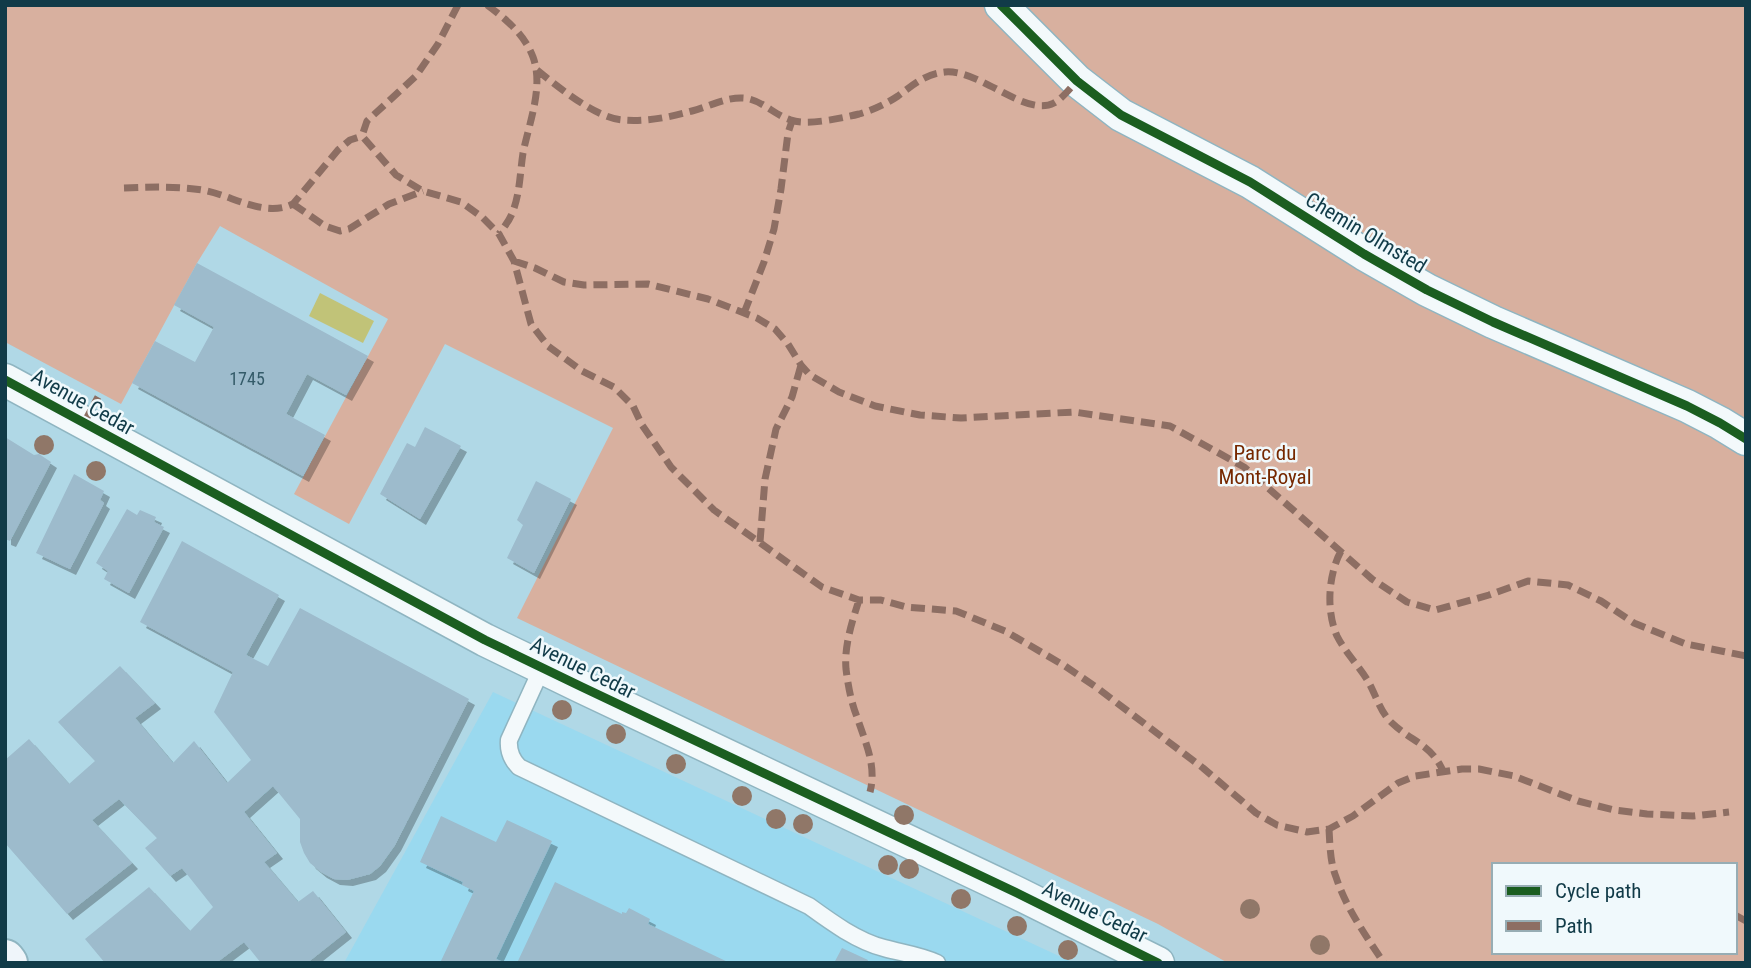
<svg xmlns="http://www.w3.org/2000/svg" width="1751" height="968" font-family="'Roboto Condensed',sans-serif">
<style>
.built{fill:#9ad9ef}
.green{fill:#d8b09f;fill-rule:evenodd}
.water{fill:#c1c378}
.building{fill:#9dbbcc;filter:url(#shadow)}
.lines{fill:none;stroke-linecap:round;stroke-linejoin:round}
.lane-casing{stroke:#8fb5c1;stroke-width:19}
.street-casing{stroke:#8fb5c1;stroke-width:35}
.secondary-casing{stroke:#8fb5c1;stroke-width:42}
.lane{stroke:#f3f9fb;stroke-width:16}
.street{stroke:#f3f9fb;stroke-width:32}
.secondary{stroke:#eff5fa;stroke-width:38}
.quiet{stroke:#8d6e63;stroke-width:7;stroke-dasharray:14 7;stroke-linecap:butt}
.cycleway-casing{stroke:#f0f9fc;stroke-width:13}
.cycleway{stroke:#1b5e20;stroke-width:9}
.tree{fill:#907768}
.labels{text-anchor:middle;stroke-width:5;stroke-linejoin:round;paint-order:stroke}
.number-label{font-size:18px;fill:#345b69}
.street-label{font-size:21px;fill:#113b48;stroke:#f0f9fc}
.park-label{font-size:21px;fill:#762800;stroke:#f0f9fc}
</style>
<defs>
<filter id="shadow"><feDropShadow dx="6" dy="6" stdDeviation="0" flood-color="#0004"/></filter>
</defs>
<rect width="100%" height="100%" fill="#b0d8e6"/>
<path class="built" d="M 493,692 L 1074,963 L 344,963 Z"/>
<path class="green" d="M 5,5 L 1746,5 L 1746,963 L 1228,963 L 1158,924 L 517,618 L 613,428 L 445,344 L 349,524 L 294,494 L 388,319 L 220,226 L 197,263 L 121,404 L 5,342 ZM 1494,865 L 1735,865 L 1735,952 L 1494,952 Z"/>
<path class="water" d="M 320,293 L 374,321 L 363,343 L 309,316 Z"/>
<path class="building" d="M 197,263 L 368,356 L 346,395 L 307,374 L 286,414 L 325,435 L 303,476 L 132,383 L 155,341 L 195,362 L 214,327 L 174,305 Z
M 425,427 L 461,446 L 420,519 L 380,494 L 407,443 L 415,447 Z
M 5,437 L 34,455 L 39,454 L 51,462 L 10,541 L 5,539 Z
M 74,474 L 104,491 L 100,500 L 104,503 L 70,569 L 36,553 Z
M 536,481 L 571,499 L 534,573 L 507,558 L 523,525 L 517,520 Z
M 127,509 L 137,515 L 140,510 L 156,517 L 154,522 L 164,527 L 129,593 L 104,579 L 108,571 L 96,563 Z
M 182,541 L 279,595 L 246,655 L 268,666 L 300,608 L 469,699 L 395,845 L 380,866 L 370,874 L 347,880 L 334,879 L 321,872 L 310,863 L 304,853 L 300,842 L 300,819 L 273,786 L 244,812 L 277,853 L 264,862 L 298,902 L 313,891 L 346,932 L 307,963 L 261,963 L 244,942 L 216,963 L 105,963 L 85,939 L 149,887 L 190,931 L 213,907 L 182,868 L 170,876 L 145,848 L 157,838 L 119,799 L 92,820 L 132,863 L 67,914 L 5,843 L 5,760 L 29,739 L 69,784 L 95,761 L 58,722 L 120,666 L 155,703 L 135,718 L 173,763 L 194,741 L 227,783 L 251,760 L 214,712 L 233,672 L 140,622 Z
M 441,816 L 496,842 L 507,820 L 552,841 L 496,959 L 505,963 L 440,963 L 474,891 L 462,885 L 463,882 L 420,862 Z
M 555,882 L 622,914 L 622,912 L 626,913 L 629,908 L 650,919 L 648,924 L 730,963 L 517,963 Z
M 842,948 L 868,960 L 867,963 L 834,963 Z"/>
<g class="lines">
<g class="lane-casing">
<path id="lane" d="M 542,668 L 509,740 C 508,751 511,759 519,767 L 809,906 C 831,922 857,941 884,948 C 902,953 920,955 937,963"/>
</g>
<g class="street-casing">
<path id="street" d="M 1001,5 L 1077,81 L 1121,115 L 1250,182 L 1364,254 L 1427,290 L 1493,322 L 1687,406 L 1720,423 L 1746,439
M 5,380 L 485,640 L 582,687 L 1017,893 L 1158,963"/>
</g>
<g class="secondary-casing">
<path id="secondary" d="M 5,959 L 8,963"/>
</g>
<use href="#lane" class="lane"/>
<use href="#street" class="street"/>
<use href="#secondary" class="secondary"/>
<path class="quiet" d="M 458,5 L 438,44 L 416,76 L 367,121 L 362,136 L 396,175 L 423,191 L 461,202 L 482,217 L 499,234 L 514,261 L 531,324 L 548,346 L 582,371 L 614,387 L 633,406 L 642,425 L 671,467 L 714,510 L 822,587 L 859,600 L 881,600 L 906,607 L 956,611 L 1005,631 L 1065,666 L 1096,687 L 1203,768 L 1256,813 L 1277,825 L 1307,832 L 1329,829 L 1353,816 L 1398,783 L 1415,776 L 1462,769 L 1479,769 L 1514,776 L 1578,801 L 1614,810 L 1647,814 L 1693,816 L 1729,812
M 487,5 C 506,19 525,35 533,57 C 544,87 529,123 523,153 C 520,173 520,192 513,211 C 510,220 504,227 499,234
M 537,70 C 557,86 597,119 623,120 C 647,122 670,117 692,111 C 708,107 726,97 743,98 C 761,99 774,115 791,120 C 806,126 843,118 859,114 C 873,110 886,104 898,96 C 913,85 925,74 945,72 C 980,69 1026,118 1054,103 C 1063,98 1071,87 1077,81
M 124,188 C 151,187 176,186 202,190 C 232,195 264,218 293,204 L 338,150 L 350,140 L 362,136
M 293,204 L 325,226 L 340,231 L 349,229 L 389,204 L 423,191
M 514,261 L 535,268 L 564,282 L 584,285 L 648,284 L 708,299 L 757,318 L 775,329 L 788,344 L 801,365 L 810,375 L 839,392 L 875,406 L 920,415 L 961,418 L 1074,412 L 1170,426 L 1244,467 L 1372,579 L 1407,602 L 1435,610 L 1489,595 L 1528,581 L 1568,585 L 1601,601 L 1634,623 L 1686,644 L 1746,656
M 744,313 L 764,262 L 774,229 L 781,189 L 788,133 L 792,121
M 84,423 L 98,397
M 760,542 L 765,479 L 776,429 L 792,397 L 801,365
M 1341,551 C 1328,575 1326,611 1337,636 C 1345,652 1359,666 1368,681 C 1376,695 1380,712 1392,723 C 1412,742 1431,744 1443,771
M 859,600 C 852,622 844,646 846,669 C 848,685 851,702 857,717 C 865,742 877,765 870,792
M 1329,829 C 1330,845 1330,862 1336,877 C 1346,908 1366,936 1384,963
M 1735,915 L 1746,921"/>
<g class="cycleway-casing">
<path id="cycleway" d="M 1001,5 L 1077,81 L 1121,115 L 1250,182 L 1364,254 L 1427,290 L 1493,322 L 1687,406 L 1720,423 L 1746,439
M 5,380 L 485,640 L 582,687 L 1017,893 L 1158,963"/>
</g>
<use href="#cycleway" class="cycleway"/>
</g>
<g class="tree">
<circle cx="44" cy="445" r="10"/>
<circle cx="96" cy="471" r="10"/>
<circle cx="562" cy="710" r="10"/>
<circle cx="616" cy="734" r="10"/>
<circle cx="676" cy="764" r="10"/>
<circle cx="742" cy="796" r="10"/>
<circle cx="904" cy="815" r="10"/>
<circle cx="776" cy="819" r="10"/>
<circle cx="803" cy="824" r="10"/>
<circle cx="888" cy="865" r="10"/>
<circle cx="909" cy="869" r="10"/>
<circle cx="961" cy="899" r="10"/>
<circle cx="1250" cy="909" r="10"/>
<circle cx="1017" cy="926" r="10"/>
<circle cx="1320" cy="945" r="10"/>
<circle cx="1068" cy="950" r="10"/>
</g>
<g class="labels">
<g class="number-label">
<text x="247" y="385">1745</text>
</g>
<g class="street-label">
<text transform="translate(1366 233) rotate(31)" y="7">Chemin Olmsted</text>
<text transform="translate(83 402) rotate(29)" y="7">Avenue Cedar</text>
<text transform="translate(583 668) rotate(26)" y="7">Avenue Cedar</text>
<text transform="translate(1095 912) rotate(26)" y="7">Avenue Cedar</text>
</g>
<g class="park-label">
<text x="1265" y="460">Parc du<tspan x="1265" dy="24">Mont-Royal</tspan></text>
</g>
</g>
<rect width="1751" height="968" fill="none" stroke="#113b48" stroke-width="14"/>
<rect x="1492" y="863" width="245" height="91" fill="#f0f9fc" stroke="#97adb4" stroke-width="2"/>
<rect x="1506" y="886" width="35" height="10" fill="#1b5e20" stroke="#97adb4" stroke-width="2"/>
<text x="1555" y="898" font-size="21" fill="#113b48">Cycle path</text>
<rect x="1506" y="921" width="35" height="10" fill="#8d6e63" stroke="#97adb4" stroke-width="2"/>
<text x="1555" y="933" font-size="21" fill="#113b48">Path</text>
</svg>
